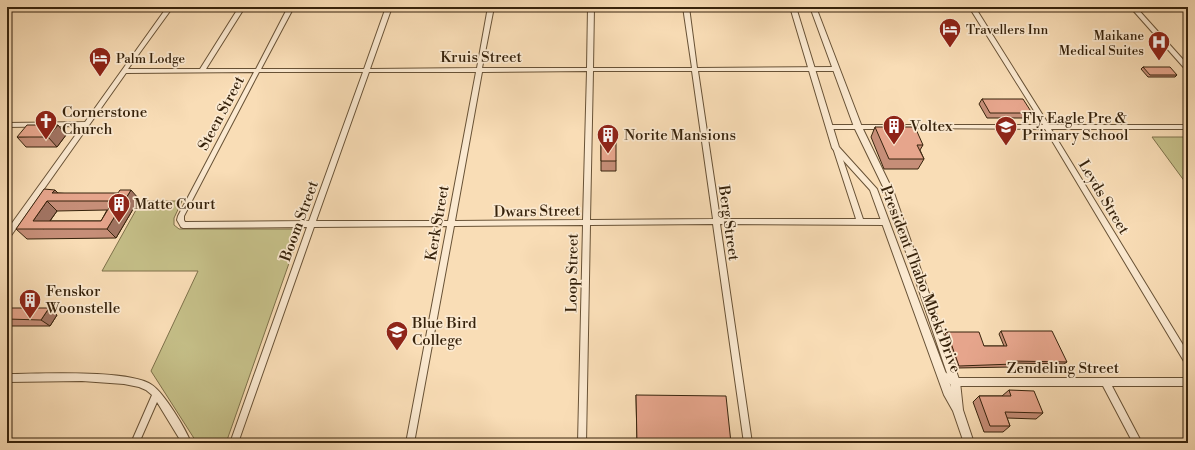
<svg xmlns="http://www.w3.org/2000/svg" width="1195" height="450" font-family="'Libre Bodoni',serif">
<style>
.green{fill:#c5bf88;stroke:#7e714a}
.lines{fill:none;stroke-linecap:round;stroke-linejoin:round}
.minor-casing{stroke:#685236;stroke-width:2}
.tertiary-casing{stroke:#685236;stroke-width:2}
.minor{fill:#fbe9d0;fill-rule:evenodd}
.tertiary{fill:#fbe9d0;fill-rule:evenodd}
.wall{fill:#c68e78;stroke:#37230c;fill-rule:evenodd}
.shaded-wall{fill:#a17462;stroke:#37230c}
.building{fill:#e6a58c;stroke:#37230c;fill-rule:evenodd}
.labels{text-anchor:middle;stroke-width:3.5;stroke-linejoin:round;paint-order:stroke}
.far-poi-label{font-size:13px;fill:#37230c;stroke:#fbe9d0;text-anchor:start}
.street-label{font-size:15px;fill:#37230c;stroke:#fbe9d0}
.poi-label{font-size:15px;fill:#37230c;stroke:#fbe9d0;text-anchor:start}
</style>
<rect width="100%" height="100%" fill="#f9ddb6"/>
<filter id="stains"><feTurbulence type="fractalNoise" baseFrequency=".005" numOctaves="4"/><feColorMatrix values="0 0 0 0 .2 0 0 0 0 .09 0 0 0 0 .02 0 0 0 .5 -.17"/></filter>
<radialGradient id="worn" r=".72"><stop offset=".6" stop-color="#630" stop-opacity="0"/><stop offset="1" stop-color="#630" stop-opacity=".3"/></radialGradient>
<path class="green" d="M 1152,137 L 1188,137 L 1188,186 Z
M 141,201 L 182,201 L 174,218 L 174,225 L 179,229 L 301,229 L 226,443 L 197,443 L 151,371 L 198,271 L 102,271 Z"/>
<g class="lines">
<g class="minor-casing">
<path id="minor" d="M 8,7 L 14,7 L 7,13 L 7,8 Z
M 167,7 L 173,7 L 128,69 L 200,69 L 239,7 L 245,7 L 206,69 L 256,69 L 288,7 L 294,7 L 261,69 L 364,69 L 386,7 L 392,7 L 370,69 L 477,68 L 488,7 L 494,7 L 482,68 L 587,68 L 588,7 L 594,7 L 593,68 L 692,68 L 683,7 L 689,7 L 697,68 L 836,67 L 839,69 L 836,71 L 698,71 L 720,219 L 856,219 L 833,148 L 836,146 L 839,148 L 863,219 L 885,219 L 887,220 L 888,222 L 887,224 L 885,225 L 720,224 L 752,443 L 744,443 L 713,224 L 590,225 L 586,443 L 578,443 L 583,225 L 454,226 L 414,443 L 406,443 L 447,226 L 314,227 L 238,443 L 230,443 L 307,227 L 183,228 L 181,227 L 177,220 L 178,216 L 254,72 L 126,73 L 10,237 L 7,238 L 7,230 L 82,126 L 7,127 L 7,123 L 85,122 ZM 587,71 L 583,220 L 455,221 L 482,72 ZM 593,71 L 692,71 L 713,219 L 590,220 ZM 259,72 L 363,72 L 309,221 L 185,222 L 184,220 L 184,216 ZM 369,72 L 476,72 L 448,221 L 316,221 Z
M 969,7 L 975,7 L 1049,125 L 1188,125 L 1188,129 L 1051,129 L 1188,353 L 1188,364 L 1185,363 L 1045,129 L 904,128 L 903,127 L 906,125 L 1043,125 Z
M 1130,7 L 1136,7 L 1188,65 L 1188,71 L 1186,70 Z
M 830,125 L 884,125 L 887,127 L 884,129 L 830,129 L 827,127 Z
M 941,370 L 955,378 L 1188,378 L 1188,386 L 1112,386 L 1142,443 L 1133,443 L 1103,386 L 955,386 C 948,383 940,381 937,374 L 938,371 Z
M 7,374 C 38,374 130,369 152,385 C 164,393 186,429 191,443 L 182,443 L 157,402 L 139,443 L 131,443 L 152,395 L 146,390 L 139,387 L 124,384 L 82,381 L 7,382 Z"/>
</g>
<g class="tertiary-casing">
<path id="tertiary" d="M 790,7 L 796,7 L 839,147 L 877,189 L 951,387 L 950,382 L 886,193 L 854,127 L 810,7 L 816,7 L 862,127 L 894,193 L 960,382 L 963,410 L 974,443 L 964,443 L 953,411 L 944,395 L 870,190 L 832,148 Z"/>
</g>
<use href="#minor" class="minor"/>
<use href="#tertiary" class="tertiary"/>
</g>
<path class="wall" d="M 1143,67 L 1177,75 L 1175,77 L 1148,77 L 1141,69 Z
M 982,99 L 1032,113 L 1028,118 L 987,118 L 979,104 Z
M 875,127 L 923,145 L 920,150 L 924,159 L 918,169 L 884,169 L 871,137 Z
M 601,130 L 616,161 L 616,171 L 601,171 Z
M 66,135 L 57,147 L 26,147 L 17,137 Z
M 55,190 L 58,193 L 139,199 L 116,238 L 27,239 L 16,229 ZM 107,210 L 101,221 L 50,221 L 57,211 Z
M 7,308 L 57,315 L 50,326 L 7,326 Z
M 1001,331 L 1067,362 L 1064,364 L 1013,363 L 1014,364 L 1012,367 L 957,368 L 945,334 L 947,332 L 984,346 L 1004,346 L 999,334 Z
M 1009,390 L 1043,413 L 1036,419 L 1007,418 L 1010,426 L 1003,432 L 984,432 L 973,402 L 979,396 L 1002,396 Z
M 636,395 L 731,443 L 637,443 Z"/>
<path class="shaded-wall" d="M 58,125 L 66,135 L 57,147 L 48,137 Z
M 55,190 L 64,199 L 52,193 Z
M 131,190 L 139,199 L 116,238 L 107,229 Z
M 47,201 L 57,211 L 44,229 L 33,221 Z
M 49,308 L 57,315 L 50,326 L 41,320 Z"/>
<path class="building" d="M 1143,67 L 1170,67 L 1177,75 L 1150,75 Z
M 982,99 L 1023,99 L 1032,113 L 990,113 Z
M 27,125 L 58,125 L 48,137 L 17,137 Z
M 875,127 L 915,127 L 923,145 L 917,145 L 924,159 L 889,159 Z
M 601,130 L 616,130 L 616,161 L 601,161 Z
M 44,189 L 55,190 L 52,193 L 118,193 L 120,190 L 131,190 L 107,229 L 16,229 ZM 47,201 L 113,201 L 101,221 L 33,221 Z
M 7,308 L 49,308 L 41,320 L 7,319 Z
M 1001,331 L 1052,331 L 1067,362 L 1012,361 L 1014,364 L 959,366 L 947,332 L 979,332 L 984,346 L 1007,346 Z
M 1009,390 L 1034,391 L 1043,413 L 1005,412 L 1010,426 L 990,426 L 979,396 L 1011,396 Z
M 636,395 L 726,396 L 731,443 L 637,443 Z"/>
<defs>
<g id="hotel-pin" transform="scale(1.15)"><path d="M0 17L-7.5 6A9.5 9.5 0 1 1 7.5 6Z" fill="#8f2418" stroke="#fbe9d0"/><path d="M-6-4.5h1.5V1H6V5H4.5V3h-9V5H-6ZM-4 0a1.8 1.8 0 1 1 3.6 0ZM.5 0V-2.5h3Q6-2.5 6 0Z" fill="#fff"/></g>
<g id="hospital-pin" transform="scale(1.15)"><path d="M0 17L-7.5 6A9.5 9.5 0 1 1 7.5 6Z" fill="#8f2418" stroke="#fbe9d0"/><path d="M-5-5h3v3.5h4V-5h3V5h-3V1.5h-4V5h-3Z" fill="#fff"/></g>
<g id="church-pin" transform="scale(1.15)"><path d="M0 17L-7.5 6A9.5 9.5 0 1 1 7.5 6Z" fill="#8f2418" stroke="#fbe9d0"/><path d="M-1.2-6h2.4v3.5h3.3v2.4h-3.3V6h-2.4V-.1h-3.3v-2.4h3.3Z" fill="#fff"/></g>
<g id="building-pin" transform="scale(1.15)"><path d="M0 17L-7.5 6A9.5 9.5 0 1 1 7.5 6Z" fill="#8f2418" stroke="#fbe9d0"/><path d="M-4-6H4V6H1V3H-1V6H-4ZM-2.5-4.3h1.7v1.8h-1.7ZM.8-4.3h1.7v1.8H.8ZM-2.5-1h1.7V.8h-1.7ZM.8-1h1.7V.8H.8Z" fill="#fff"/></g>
<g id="school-pin" transform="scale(1.15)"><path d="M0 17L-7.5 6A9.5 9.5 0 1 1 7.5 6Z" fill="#8f2418" stroke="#fbe9d0"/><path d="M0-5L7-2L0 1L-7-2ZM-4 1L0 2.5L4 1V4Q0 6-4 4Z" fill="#fff"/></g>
</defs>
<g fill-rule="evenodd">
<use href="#hotel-pin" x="950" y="29"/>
<use href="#hospital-pin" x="1159" y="42"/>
<use href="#hotel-pin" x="100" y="58"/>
<use href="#church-pin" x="46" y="121"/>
<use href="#building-pin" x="894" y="126"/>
<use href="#school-pin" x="1006" y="127"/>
<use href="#building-pin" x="608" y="135"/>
<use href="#building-pin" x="119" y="204"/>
<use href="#building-pin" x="30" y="300"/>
<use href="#school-pin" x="397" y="332"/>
</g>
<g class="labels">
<g class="far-poi-label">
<text x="966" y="34">Travellers Inn</text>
<text x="1144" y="40" text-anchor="end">Maikane<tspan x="1144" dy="15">Medical Suites</tspan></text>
<text x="116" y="63">Palm Lodge</text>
</g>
<g class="street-label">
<text x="481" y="62">Kruis Street</text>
<text transform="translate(221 113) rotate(-62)" y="5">Steen Street</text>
<text transform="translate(1104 197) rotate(59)" y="5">Leyds Street</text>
<text transform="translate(537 211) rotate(-1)" y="5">Dwars Street</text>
<text transform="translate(299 221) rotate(-70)" y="5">Boom Street</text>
<text transform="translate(437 223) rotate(-80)" y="5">Kerk Street</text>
<text transform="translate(729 223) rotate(82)" y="5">Berg Street</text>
<text transform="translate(572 273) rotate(-89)" y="5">Loop Street</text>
<text transform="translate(921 279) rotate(69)" y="5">President Thabo Mbeki Drive</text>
<text x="1063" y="373">Zendeling Street</text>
</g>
<g class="poi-label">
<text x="62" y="117">Cornerstone<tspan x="62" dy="17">Church</tspan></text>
<text x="1022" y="123">Fly Eagle Pre &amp;<tspan x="1022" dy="17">Primary School</tspan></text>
<text x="910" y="131">Voltex</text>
<text x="624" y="140">Norite Mansions</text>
<text x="134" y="209">Matte Court</text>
<text x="46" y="296">Fenskor<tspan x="46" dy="17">Woonstelle</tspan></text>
<text x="412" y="328">Blue Bird<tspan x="412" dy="17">College</tspan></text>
</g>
</g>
<rect width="1195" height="450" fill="none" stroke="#f9ddb6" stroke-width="24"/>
<rect x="8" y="8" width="1179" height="434" fill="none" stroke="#37230c" stroke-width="2"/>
<rect x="12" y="12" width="1171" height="426" fill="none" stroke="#37230c"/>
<rect width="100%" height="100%" filter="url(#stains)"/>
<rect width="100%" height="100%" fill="url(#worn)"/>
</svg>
